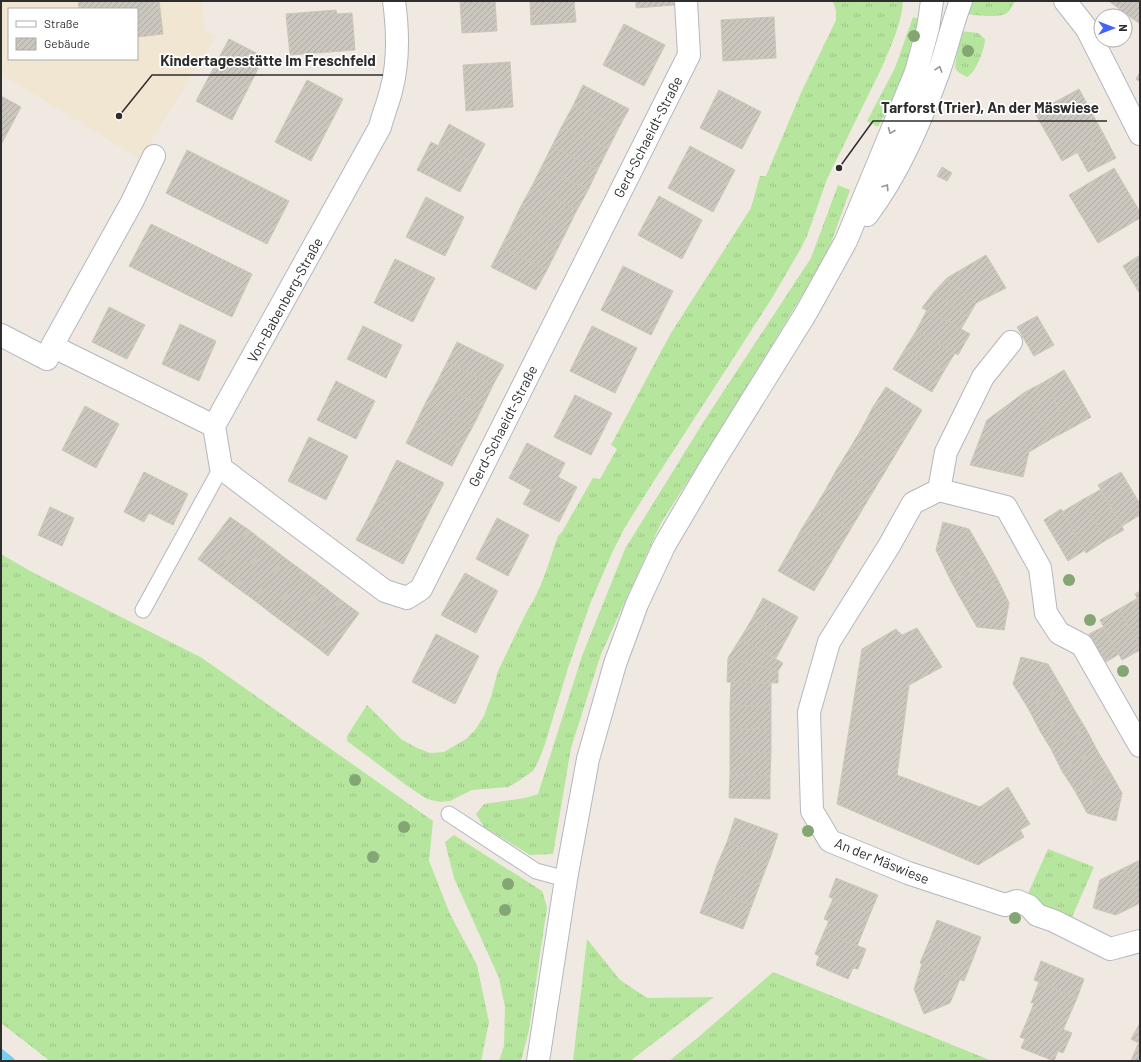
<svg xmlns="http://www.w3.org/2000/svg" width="1141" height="1062" font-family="Barlow,sans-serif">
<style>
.education{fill:#f0e6d1;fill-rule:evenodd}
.grass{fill:url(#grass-tufts)}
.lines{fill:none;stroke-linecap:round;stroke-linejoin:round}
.stream{stroke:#75cff0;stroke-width:8}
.building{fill:url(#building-hatch);stroke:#cbc5ba}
.lane-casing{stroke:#b4b7c1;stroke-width:17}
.street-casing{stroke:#b4b7c1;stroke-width:24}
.secondary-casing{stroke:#b4b7c1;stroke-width:24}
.lane{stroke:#fff;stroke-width:15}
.street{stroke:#fff;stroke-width:22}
.secondary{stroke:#fff;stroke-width:22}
.tree{fill:#84a574}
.oneway{stroke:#969696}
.labels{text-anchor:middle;stroke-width:3.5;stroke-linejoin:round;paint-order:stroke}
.street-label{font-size:14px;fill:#2e2e2e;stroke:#fff}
.leader{fill:none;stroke:#2e2e2e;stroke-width:1.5}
.callout-dot{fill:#2e2e2e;stroke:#fff;stroke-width:1.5}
.callout-label{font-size:15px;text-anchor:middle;font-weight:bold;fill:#2e2e2e;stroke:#fff;stroke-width:3.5;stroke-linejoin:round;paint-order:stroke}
</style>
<defs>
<pattern id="grass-tufts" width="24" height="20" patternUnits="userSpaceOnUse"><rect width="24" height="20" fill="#b6e59e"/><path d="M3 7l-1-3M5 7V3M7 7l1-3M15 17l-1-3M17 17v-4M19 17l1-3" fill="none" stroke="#9dc588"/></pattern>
<pattern id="building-hatch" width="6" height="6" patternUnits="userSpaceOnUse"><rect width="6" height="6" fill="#cbc7bf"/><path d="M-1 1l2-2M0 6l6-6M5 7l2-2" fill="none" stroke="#afaba4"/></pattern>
</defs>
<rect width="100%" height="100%" fill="#efe9e1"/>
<path class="education" d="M 1,1 L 202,1 L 204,30 L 216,36 L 140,159 L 1,74 ZM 9,9 L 137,9 L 137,59 L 9,59 Z"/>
<path class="grass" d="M 833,1 L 903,1 C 902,23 891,45 883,65 L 827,179 L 807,236 L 800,250 L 772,298 L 727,368 L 650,487 L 624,529 L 612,553 L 590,604 L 568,668 L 545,744 L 539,760 L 533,771 L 517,782 L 508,787 L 472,790 L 450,801 L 440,802 L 427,799 L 406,785 L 347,741 L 347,736 L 367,705 L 401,739 L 415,747 L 430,753 L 444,752 L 466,739 L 475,730 L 484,716 L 491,697 L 498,671 L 527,611 C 542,589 549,561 558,536 L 562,532 L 593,478 L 600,479 L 617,449 L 611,445 L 671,333 L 751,208 L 760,176 L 766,176 L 800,95 L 836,20 L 836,11 Z
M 971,1 L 1015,1 C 1013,4 1011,9 1008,12 C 1001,19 976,15 966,14 Z
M 913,17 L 923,21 L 905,75 L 878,127 L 867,121 L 895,68 Z
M 960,31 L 978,33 L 985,39 C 985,48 976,73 967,77 C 962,74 957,73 955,67 Z
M 838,185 L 850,190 L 827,254 L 720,431 L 661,523 L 601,654 L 571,748 L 553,854 L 530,855 L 484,827 L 476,814 L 484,804 L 525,798 L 538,794 L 582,656 L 625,549 L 704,421 L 811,258 Z
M 1,554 L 32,572 L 202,658 L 433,821 L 429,861 L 450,914 L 477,965 L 489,1022 L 481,1061 L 50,1061 L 1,1023 Z
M 454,835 L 542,891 L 547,907 L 529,1030 L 521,1061 L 499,1061 L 504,1046 L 505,1007 L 499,978 L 454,878 L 445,842 Z
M 1048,849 L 1094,867 L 1072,917 L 1026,898 Z
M 587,939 L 620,980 L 647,998 L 714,997 L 630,1061 L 573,1061 Z
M 773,972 L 992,1061 L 669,1061 L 701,1035 Z"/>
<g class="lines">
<path class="stream" d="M 1,1053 L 11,1061"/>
</g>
<path class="building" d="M 78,1 L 159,1 L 163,34 L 137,37 L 137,9 L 79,9 Z
M 460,1 L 495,1 L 497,31 L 462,33 Z
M 530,1 L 574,1 L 576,22 L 531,25 Z
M 636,1 L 675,1 L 675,5 L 636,8 Z
M 1111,1 L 1140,1 L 1140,24 L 1110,2 Z
M 336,10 L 337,14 L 352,13 L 355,50 L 290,55 L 286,14 Z
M 774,17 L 776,58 L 723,61 L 721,20 Z
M 624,24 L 665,45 L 644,86 L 603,65 Z
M 229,39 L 264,57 L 232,120 L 196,101 Z
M 510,62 L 513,107 L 466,111 L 463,65 Z
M 1140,72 L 1140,82 L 1136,79 Z
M 307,80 L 343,99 L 311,161 L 275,142 Z
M 583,85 L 629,109 L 618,129 L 573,106 Z
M 1079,89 L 1105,137 L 1062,161 L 1035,113 Z
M 719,90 L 761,112 L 742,149 L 700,128 Z
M 1,96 L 21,107 L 2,143 L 1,142 Z
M 573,106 L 618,129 L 608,149 L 562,126 Z
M 449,124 L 485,144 L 474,165 L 438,146 Z
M 562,126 L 608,149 L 598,169 L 552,146 Z
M 1105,137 L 1116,158 L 1088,172 L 1077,152 Z
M 431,142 L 474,165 L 460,192 L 417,170 Z
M 552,146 L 598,169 L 588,190 L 542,166 Z
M 690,146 L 735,170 L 713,212 L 668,188 Z
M 187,150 L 289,201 L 267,244 L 166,193 Z
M 542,166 L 588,190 L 577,210 L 532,186 Z
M 942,167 L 952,173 L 947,181 L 937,176 Z
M 1114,168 L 1140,212 L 1140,218 L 1098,243 L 1069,195 Z
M 532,186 L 577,210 L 567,230 L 521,206 Z
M 659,196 L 702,220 L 682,259 L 638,235 Z
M 426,197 L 464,217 L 445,256 L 406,237 Z
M 521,206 L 567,230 L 557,250 L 511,227 Z
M 151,224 L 252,274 L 232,317 L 129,266 Z
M 511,227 L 557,250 L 547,270 L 501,247 Z
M 501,247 L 547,270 L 536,290 L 491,267 Z
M 986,255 L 1006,288 L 976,303 L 947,278 Z
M 1140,255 L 1140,294 L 1123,266 Z
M 395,259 L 435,278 L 413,322 L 374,303 Z
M 623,266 L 673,291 L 651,335 L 601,310 Z
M 947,278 L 976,303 L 968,317 L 934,292 Z
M 934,292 L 968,317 L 961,329 L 922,308 Z
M 109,307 L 145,325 L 127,359 L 92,342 Z
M 927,310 L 970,334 L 958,355 L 916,331 Z
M 1037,316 L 1054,345 L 1034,356 L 1017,327 Z
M 180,324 L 216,341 L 199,381 L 162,364 Z
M 363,326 L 402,345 L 386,378 L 347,359 Z
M 592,326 L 637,348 L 615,393 L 570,371 Z
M 916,331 L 955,353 L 944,371 L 905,349 Z
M 457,342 L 504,365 L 493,385 L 447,362 Z
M 905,349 L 944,371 L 932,392 L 893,369 Z
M 447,362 L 493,385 L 483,406 L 437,382 Z
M 1064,370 L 1091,417 L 1070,429 L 1044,382 Z
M 336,381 L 375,401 L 356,439 L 317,420 Z
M 437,382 L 483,406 L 473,426 L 426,402 Z
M 1044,382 L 1070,429 L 1051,439 L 1025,392 Z
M 886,387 L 922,410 L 910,430 L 873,407 Z
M 1025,392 L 1051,439 L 1029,452 L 1023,477 L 970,465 L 987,420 Z
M 575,395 L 612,413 L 591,455 L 554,437 Z
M 426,402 L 473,426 L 462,446 L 416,423 Z
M 85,406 L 119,424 L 96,468 L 62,450 Z
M 873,407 L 910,430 L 898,450 L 862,428 Z
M 416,423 L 462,446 L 452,466 L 406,443 Z
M 862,428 L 898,450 L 886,470 L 850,448 Z
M 309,437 L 348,456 L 326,500 L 288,481 Z
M 527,443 L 565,463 L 558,477 L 577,487 L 559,522 L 523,504 L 531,490 L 509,478 Z
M 850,448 L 886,470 L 874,490 L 837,469 Z
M 397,460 L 444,483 L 433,504 L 387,480 Z
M 837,469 L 874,490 L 862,510 L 826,489 Z
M 144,472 L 188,494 L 173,525 L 149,513 L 144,522 L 124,512 Z
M 1121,472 L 1140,504 L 1140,515 L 1122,526 L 1098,485 Z
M 387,480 L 433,504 L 423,524 L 377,500 Z
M 826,489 L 862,510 L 850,530 L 814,509 Z
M 1100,490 L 1124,530 L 1106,540 L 1082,500 Z
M 377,500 L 423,524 L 413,544 L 367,520 Z
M 1082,500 L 1106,540 L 1086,553 L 1062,512 Z
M 50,507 L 74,518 L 62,546 L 38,535 Z
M 814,509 L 850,530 L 838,550 L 801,530 Z
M 1061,509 L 1085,550 L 1068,561 L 1044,520 Z
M 230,517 L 249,530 L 217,573 L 198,559 Z
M 497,518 L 529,535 L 508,576 L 476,559 Z
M 367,520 L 413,544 L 403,564 L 356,540 Z
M 943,522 L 969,529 L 988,562 L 951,581 L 936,550 Z
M 249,530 L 267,544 L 236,587 L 217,573 Z
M 801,530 L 838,550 L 826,571 L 790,550 Z
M 267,544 L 285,558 L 254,600 L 236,587 Z
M 790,550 L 826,571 L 814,591 L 778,571 Z
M 285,558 L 304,572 L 272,614 L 254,600 Z
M 988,562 L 999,582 L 962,601 L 951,581 Z
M 304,572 L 323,586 L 291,628 L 272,614 Z
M 465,573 L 498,591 L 476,633 L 441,615 Z
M 999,582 L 1009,603 L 1004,630 L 977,627 L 962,601 Z
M 323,586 L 341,600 L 310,642 L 291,628 Z
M 1140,591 L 1140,603 L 1135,594 Z
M 763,598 L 798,617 L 787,638 L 752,619 Z
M 1138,598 L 1140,603 L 1140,645 L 1119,609 Z
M 341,600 L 359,613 L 328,656 L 310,642 Z
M 1119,609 L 1140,645 L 1140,650 L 1122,660 L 1100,620 Z
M 752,619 L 787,638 L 776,658 L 740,639 Z
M 1103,627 L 1119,654 L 1106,662 L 1089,634 Z
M 917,628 L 942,667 L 909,685 L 897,775 L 980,807 L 1008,787 L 1030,824 L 1020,830 L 1024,837 L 978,865 L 837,804 L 862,649 L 896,629 L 902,635 Z
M 436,634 L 479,656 L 455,704 L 412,682 Z
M 740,639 L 783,663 L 778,671 L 728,658 Z
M 1021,657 L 1048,664 L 1062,688 L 1028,708 L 1013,684 Z
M 728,658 L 778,671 L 778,683 L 727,682 Z
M 731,682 L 771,683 L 771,706 L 730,706 Z
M 1062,688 L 1075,711 L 1040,731 L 1028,708 Z
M 730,706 L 771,706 L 771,729 L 730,729 Z
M 1075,711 L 1086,729 L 1051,749 L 1040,731 Z
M 730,729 L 771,729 L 771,753 L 730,752 Z
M 1086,729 L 1097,750 L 1062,771 L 1051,749 Z
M 1097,750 L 1109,770 L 1075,791 L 1062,771 Z
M 730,752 L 771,753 L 770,776 L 730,775 Z
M 1109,770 L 1122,793 L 1116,821 L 1087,813 L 1075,791 Z
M 730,775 L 770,776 L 770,799 L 729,798 Z
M 735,818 L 778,834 L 770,858 L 727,842 Z
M 727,842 L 770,858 L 761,881 L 717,865 Z
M 1140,860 L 1140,897 L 1124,868 Z
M 717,865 L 761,881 L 752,905 L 709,889 Z
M 1124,868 L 1140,897 L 1140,903 L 1116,915 L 1093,908 L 1100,880 Z
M 836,878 L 878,895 L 870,914 L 829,897 Z
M 709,889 L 752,905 L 743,929 L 700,913 Z
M 833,899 L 870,914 L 857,946 L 824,932 L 829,921 L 824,919 Z
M 937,920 L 981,937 L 974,956 L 930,939 Z
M 824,932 L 866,949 L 858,969 L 853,968 L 848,979 L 816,965 L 819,956 L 815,954 Z
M 930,939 L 974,956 L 964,981 L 920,963 Z
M 1041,961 L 1084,979 L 1077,998 L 1034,980 Z
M 922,964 L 960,979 L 950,1003 L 924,1014 L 914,989 Z
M 1039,982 L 1077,998 L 1063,1030 L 1029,1016 L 1034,1003 L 1031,1003 Z
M 1029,1016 L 1072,1033 L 1063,1053 L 1058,1051 L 1054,1061 L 1021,1048 L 1025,1039 L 1020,1037 Z
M 1140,1023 L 1140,1044 L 1131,1039 Z
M 1138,1044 L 1140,1044 L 1140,1061 L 1131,1061 Z"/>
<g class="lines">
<g class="lane-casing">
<path id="lane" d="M 143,610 L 221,468
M 449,814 L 536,871 L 566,879"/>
</g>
<g class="street-casing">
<path id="street" d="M 1065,1 L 1087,29 L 1140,134
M 1,335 L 47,359 L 52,346 L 214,426 L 380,127 C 383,115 388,103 391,91 C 399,62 398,30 394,1
M 52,346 L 132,202 L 154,156
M 214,426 L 221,468 L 274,508 L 385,591 L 407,598 L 421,589 L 689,55 L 686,1
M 939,490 L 946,452 L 983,377 L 1011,342
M 1140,746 L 1082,645 L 1059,633 L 1046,613 L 1040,568 L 1006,507 L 939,490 L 913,503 L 889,546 L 829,642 L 809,712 L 812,811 L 830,841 L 908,873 L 1005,905 L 1017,901 L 1029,906 L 1037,915 L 1054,921 L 1110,949 L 1140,941"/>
</g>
<g class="secondary-casing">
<path id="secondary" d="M 867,215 C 899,173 921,120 939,71 C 947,48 952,24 961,1
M 538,1061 L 566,879 L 588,759 L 615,664 L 637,604 L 664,546 L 711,466 L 806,313 L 846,241 L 916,72 L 928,28 L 932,1"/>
</g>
<use href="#lane" class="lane"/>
<use href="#street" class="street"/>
<use href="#secondary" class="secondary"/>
</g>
<g class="tree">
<circle cx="914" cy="36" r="6"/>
<circle cx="968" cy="51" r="6"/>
<circle cx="1069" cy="580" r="6"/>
<circle cx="1090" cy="620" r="6"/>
<circle cx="1123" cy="671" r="6"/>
<circle cx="355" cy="780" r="6"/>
<circle cx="404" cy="827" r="6"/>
<circle cx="808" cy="831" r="6"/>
<circle cx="373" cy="857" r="6"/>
<circle cx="508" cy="884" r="6"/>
<circle cx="505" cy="910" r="6"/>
<circle cx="1015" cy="918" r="6"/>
</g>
<defs><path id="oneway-chevron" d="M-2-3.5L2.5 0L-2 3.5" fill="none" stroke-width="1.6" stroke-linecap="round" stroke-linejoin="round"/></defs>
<g class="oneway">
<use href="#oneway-chevron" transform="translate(939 69) rotate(-71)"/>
<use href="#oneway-chevron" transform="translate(891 131) rotate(112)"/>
<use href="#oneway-chevron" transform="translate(886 187) rotate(-57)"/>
</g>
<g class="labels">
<g class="street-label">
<text transform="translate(648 137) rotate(-63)" y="5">Gerd-Schaeidt-Straße</text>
<text transform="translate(285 300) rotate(-61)" y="5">Von-Babenberg-Straße</text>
<text transform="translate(503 426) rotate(-63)" y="5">Gerd-Schaeidt-Straße</text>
<text transform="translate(882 861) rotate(22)" y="5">An der Mäswiese</text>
</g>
</g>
<path class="leader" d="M119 116L152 75H383M839 168L873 121H1107"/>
<g class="callout-dot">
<circle cx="119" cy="116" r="4"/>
<circle cx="839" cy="168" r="4"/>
</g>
<g class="callout-label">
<text x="268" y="66">Kindertagesstätte Im Freschfeld</text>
<text x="990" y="113">Tarforst (Trier), An der Mäswiese</text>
</g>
<rect width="1141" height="1062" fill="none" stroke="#2e2e2e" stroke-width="4"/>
<rect x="8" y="8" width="130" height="52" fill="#ffffff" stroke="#ababab"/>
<rect x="16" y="21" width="20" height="6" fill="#ffffff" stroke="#ababab"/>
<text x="44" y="28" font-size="12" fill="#2e2e2e">Straße</text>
<rect x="16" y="38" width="20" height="12" fill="url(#building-hatch)" stroke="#ababab"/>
<text x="44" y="48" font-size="12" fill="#2e2e2e">Gebäude</text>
<g transform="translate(1113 28) rotate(90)"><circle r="19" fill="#ffffff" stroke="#ababab"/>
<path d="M0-3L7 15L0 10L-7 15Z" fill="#4264fb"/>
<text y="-6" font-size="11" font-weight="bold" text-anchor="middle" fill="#2e2e2e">N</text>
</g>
</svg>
